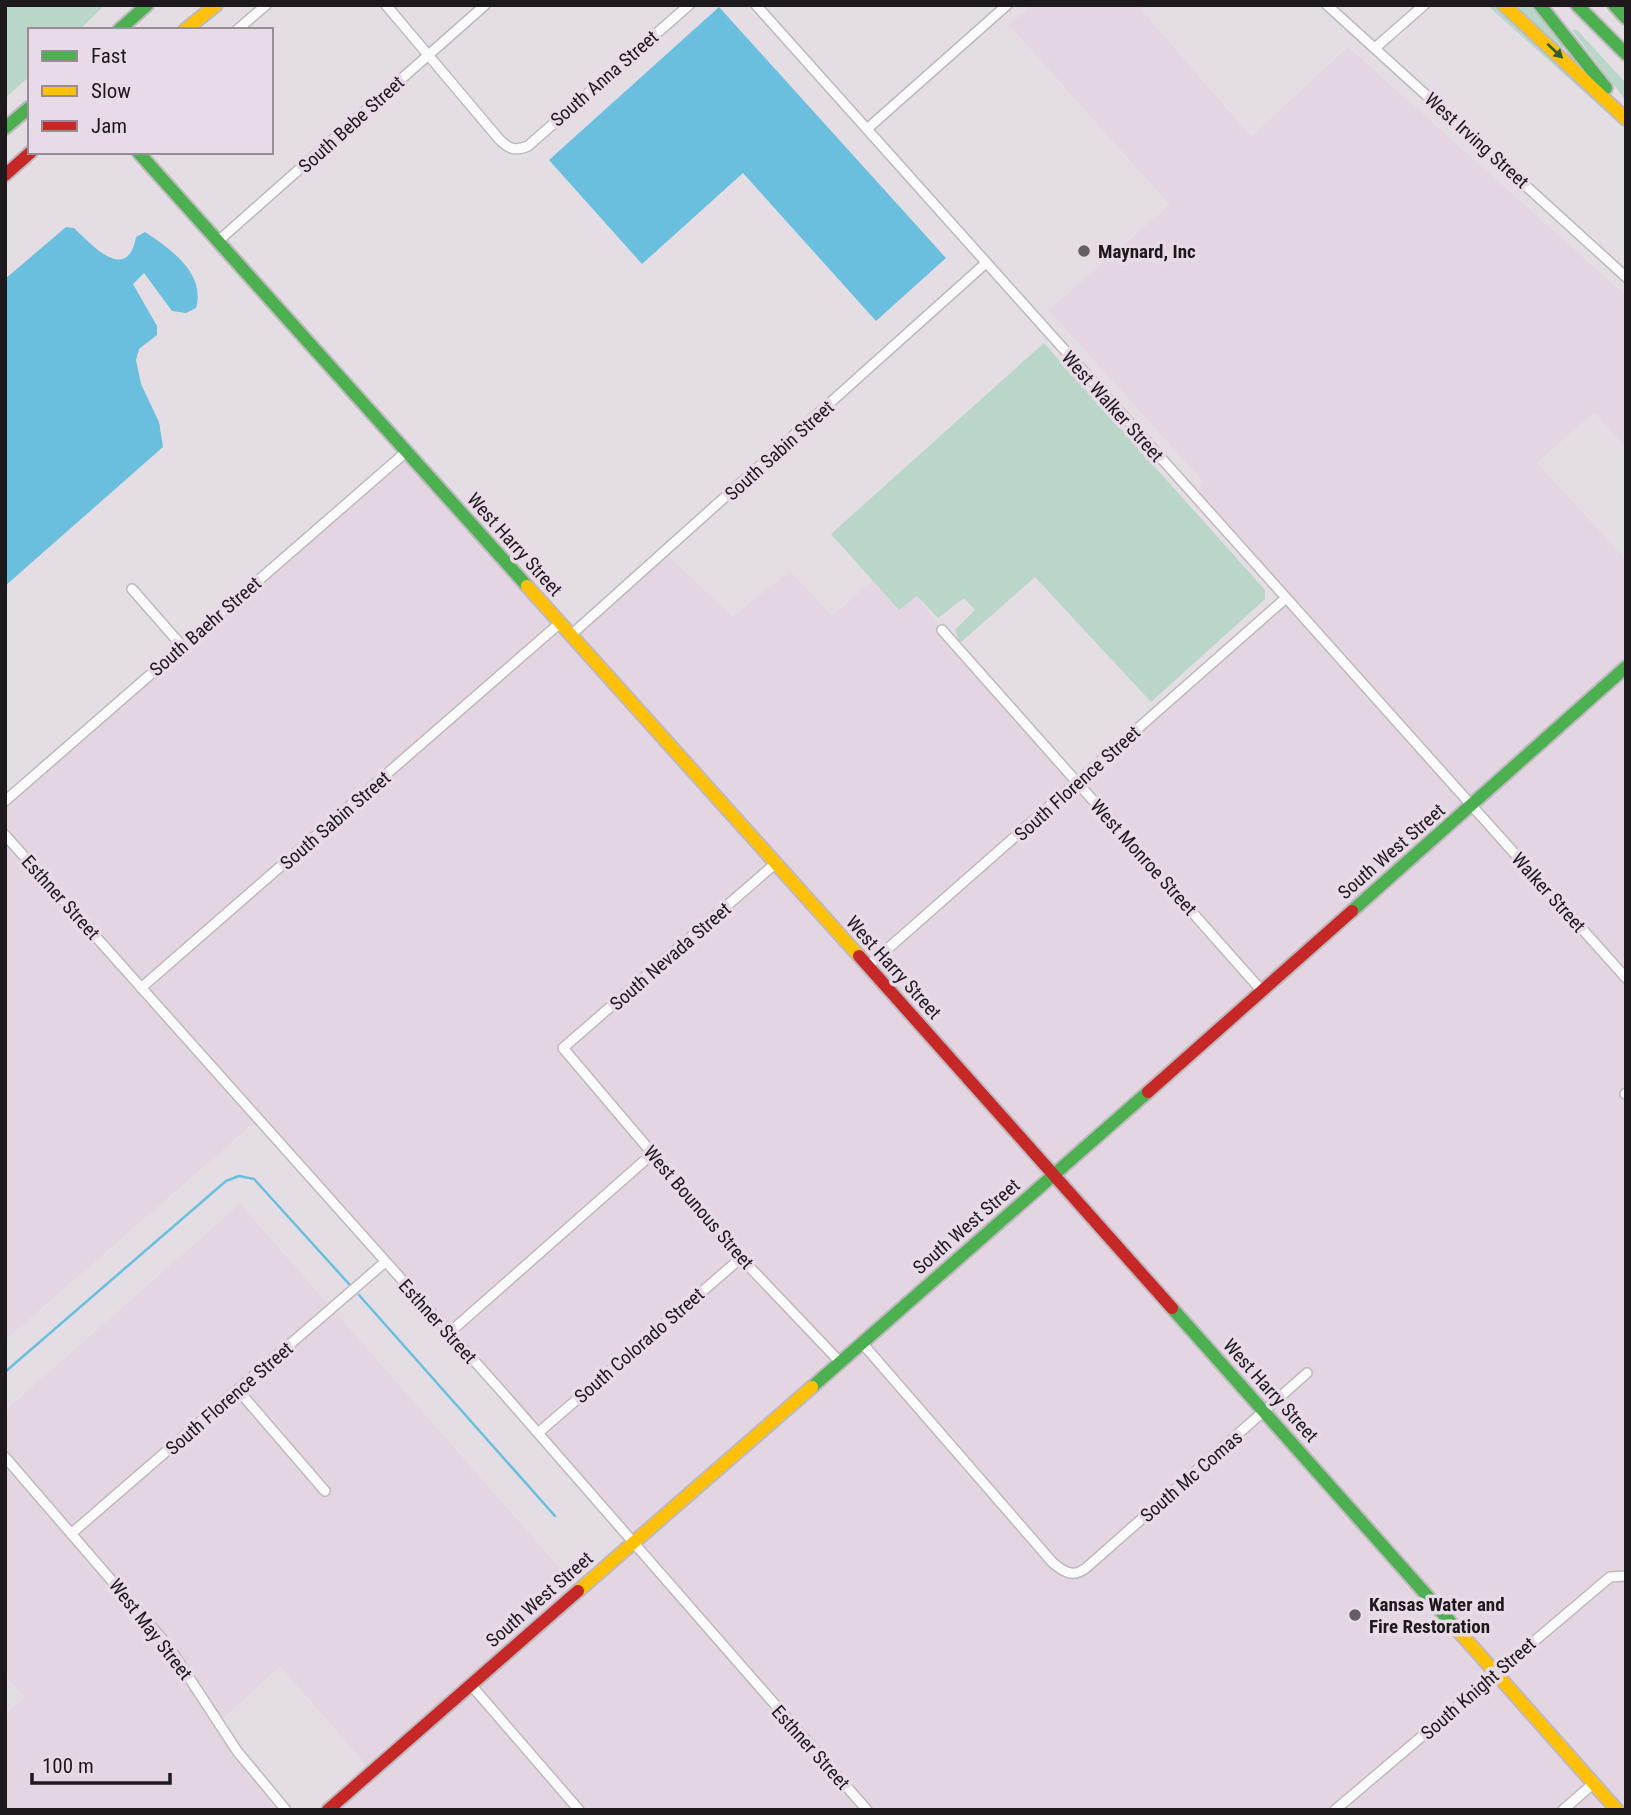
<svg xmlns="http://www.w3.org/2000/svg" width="1631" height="1815" font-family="'Roboto Condensed',sans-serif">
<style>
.built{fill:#e3d5e2}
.green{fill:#b9d6c8}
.water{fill:#6abede}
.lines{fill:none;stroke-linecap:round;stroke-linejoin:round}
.stream{stroke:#6abede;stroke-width:2.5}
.street-casing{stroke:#beb9be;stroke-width:12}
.fast-casing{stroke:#beb9be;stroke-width:16}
.slow-casing{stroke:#beb9be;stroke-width:16}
.jam-casing{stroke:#beb9be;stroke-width:16}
.street{stroke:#fbfafb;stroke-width:9}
.fast{stroke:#4caf50;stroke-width:12}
.slow{stroke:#ffc107;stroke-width:12}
.jam{stroke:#c62828;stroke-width:12}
.oneway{fill:#325c34}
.poi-dot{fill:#635e63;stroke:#e8dae7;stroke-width:2.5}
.labels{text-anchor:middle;stroke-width:7;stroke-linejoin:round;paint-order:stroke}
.street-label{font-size:19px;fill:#1d191d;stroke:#e8dae7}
.poi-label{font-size:19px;font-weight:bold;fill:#1d191d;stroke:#e8dae7;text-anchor:start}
</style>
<rect width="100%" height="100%" fill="#e4dee4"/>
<path class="built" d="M 1032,5 L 1137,5 L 1251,137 L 1348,47 L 1626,296 L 1626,448 L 1594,412 L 1537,463 L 1626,560 L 1626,1810 L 328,1810 L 372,1771 L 280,1666 L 218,1723 L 286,1810 L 5,1810 L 5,1715 L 25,1697 L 5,1675 L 5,1411 L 240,1204 L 578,1589 L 633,1541 L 258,1119 L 5,1340 L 5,843 L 199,1055 L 5,835 L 5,801 L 406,452 L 570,635 L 664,552 L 733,617 L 790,571 L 832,616 L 873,581 L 898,610 L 917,596 L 942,630 L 1078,783 L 1285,598 L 1195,497 L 1203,481 L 1049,310 L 1170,205 L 1009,25 Z"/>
<path class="green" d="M 5,5 L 105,5 L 79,30 L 30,30 L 30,76 L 5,98 Z
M 1487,5 L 1495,5 L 1587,89 L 1626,130 Z
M 1513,5 L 1530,5 L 1564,47 L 1561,49 Z
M 1572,30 L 1577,30 L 1626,83 L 1626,101 Z
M 1044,343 L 1265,590 L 1265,599 L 1151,702 L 1035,577 L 960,643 L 955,630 L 975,610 L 964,598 L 938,618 L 917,596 L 899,610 L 831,534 Z"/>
<path class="water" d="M 719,7 L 946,258 L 876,321 L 743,173 L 642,264 L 549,160 Z
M 66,227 L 74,228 C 91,244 127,285 136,237 L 145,232 C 171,249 206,274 196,308 L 186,313 L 172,311 L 144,273 L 133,284 L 157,326 L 157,335 L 139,349 L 136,360 L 141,384 L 159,422 L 163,447 L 5,586 L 5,279 Z"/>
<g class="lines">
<path class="stream" d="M 359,1295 L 555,1516
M 5,1372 L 226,1181 L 239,1176 L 254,1179 L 349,1284"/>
<g class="street-casing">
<path id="street" d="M 386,5 L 499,139 C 508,148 514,152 528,146 L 689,5
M 756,5 L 1626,978
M 1327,5 L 1626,277
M 237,30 L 266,5
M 1375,48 L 1424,5
M 867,129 L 1007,5
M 217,242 L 485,5
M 132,589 L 182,646
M 942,630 L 1262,991
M 571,635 L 986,263
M 5,801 L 406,452
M 5,835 L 503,1393 L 867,1810
M 776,863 L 563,1048 L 741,1258 L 840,1362
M 868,966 L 1286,598
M 141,988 L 560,623
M 1625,1094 L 1626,1093
M 449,1333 L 652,1154
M 862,1343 L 1053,1563 C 1064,1572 1073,1578 1086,1568 L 1307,1373
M 238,1390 L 325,1491
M 538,1433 L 741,1258
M 5,1457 L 169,1647 L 237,1751 L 286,1810
M 72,1533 L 385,1262
M 471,1685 L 579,1810
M 1335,1810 L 1610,1577 L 1626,1576
M 1563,1810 L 1594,1783"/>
</g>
<g class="fast-casing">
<path id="fast" d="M 1540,5 L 1606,88
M 1577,5 L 1626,54
M 1614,5 L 1626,18
M 119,30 L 147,5
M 5,128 L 30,107
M 138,152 L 527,586
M 1352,911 L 1626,667
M 1172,1308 L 1454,1626
M 812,1387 L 1148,1092"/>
</g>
<g class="slow-casing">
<path id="slow" d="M 1504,5 L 1626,119
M 185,30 L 216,5
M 527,586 L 859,956
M 578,1591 L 812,1387
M 1454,1626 L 1617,1810"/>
</g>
<g class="jam-casing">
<path id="jam" d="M 5,175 L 31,152
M 859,956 L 1172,1308
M 1148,1092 L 1352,911
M 328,1810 L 578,1591"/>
</g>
<use href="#street" class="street"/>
<use href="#fast" class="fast"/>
<use href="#slow" class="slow"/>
<use href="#jam" class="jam"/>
</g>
<defs><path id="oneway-solid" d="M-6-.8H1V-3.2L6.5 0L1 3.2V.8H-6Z" transform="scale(1.75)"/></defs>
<use class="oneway" href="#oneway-solid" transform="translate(1555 51) rotate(43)"/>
<g class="poi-dot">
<circle cx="1084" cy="251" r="7"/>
<circle cx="1355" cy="1615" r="7"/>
</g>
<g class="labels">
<g class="street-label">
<text transform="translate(604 78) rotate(-41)" y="7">South Anna Street</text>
<text transform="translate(351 124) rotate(-42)" y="7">South Bebe Street</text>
<text transform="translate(1477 140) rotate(42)" y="7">West Irving Street</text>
<text transform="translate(1113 406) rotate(48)" y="7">West Walker Street</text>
<text transform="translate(779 450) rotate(-42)" y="7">South Sabin Street</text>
<text transform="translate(515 544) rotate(48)" y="7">West Harry Street</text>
<text transform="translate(205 626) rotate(-41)" y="7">South Baehr Street</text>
<text transform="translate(1077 783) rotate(-42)" y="7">South Florence Street</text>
<text transform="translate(335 820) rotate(-41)" y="7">South Sabin Street</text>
<text transform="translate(1391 851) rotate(-41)" y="7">South West Street</text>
<text transform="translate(1144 857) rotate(48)" y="7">West Monroe Street</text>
<text transform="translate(1549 892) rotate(48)" y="7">Walker Street</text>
<text transform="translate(61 897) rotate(48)" y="7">Esthner Street</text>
<text transform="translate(670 956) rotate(-41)" y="7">South Nevada Street</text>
<text transform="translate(894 967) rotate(48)" y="7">West Harry Street</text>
<text transform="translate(699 1207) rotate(49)" y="7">West Bounous Street</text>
<text transform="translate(966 1226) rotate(-41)" y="7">South West Street</text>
<text transform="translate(438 1321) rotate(48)" y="7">Esthner Street</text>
<text transform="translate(639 1345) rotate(-41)" y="7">South Colorado Street</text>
<text transform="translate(1271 1390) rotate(48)" y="7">West Harry Street</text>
<text transform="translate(229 1398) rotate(-41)" y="7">South Florence Street</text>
<text transform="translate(1191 1476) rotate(-41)" y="7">South Mc Comas</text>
<text transform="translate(539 1599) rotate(-41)" y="7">South West Street</text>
<text transform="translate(151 1629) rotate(52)" y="7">West May Street</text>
<text transform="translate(1478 1688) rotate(-41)" y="7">South Knight Street</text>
<text transform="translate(811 1747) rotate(48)" y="7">Esthner Street</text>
</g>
<g class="poi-label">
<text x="1098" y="258">Maynard, Inc</text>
<text x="1369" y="1611">Kansas Water and<tspan x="1369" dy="22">Fire Restoration</tspan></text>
</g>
</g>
<rect width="1631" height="1815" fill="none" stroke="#1d191d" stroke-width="14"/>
<rect x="28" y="28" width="245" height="126" fill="#e8dae7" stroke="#978d96" stroke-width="2"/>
<rect x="42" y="51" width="35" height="10" fill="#4caf50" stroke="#978d96" stroke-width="2"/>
<text x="91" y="63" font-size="21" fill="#1d191d">Fast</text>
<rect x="42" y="86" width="35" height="10" fill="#ffc107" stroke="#978d96" stroke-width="2"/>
<text x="91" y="98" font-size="21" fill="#1d191d">Slow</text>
<rect x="42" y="121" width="35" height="10" fill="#c62828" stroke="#978d96" stroke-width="2"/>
<text x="91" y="133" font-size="21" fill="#1d191d">Jam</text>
<path d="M32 1773v10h138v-10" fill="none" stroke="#1d191d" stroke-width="3.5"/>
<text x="42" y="1773" font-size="21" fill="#1d191d" stroke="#e8dae7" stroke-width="5" paint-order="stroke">100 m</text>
</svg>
